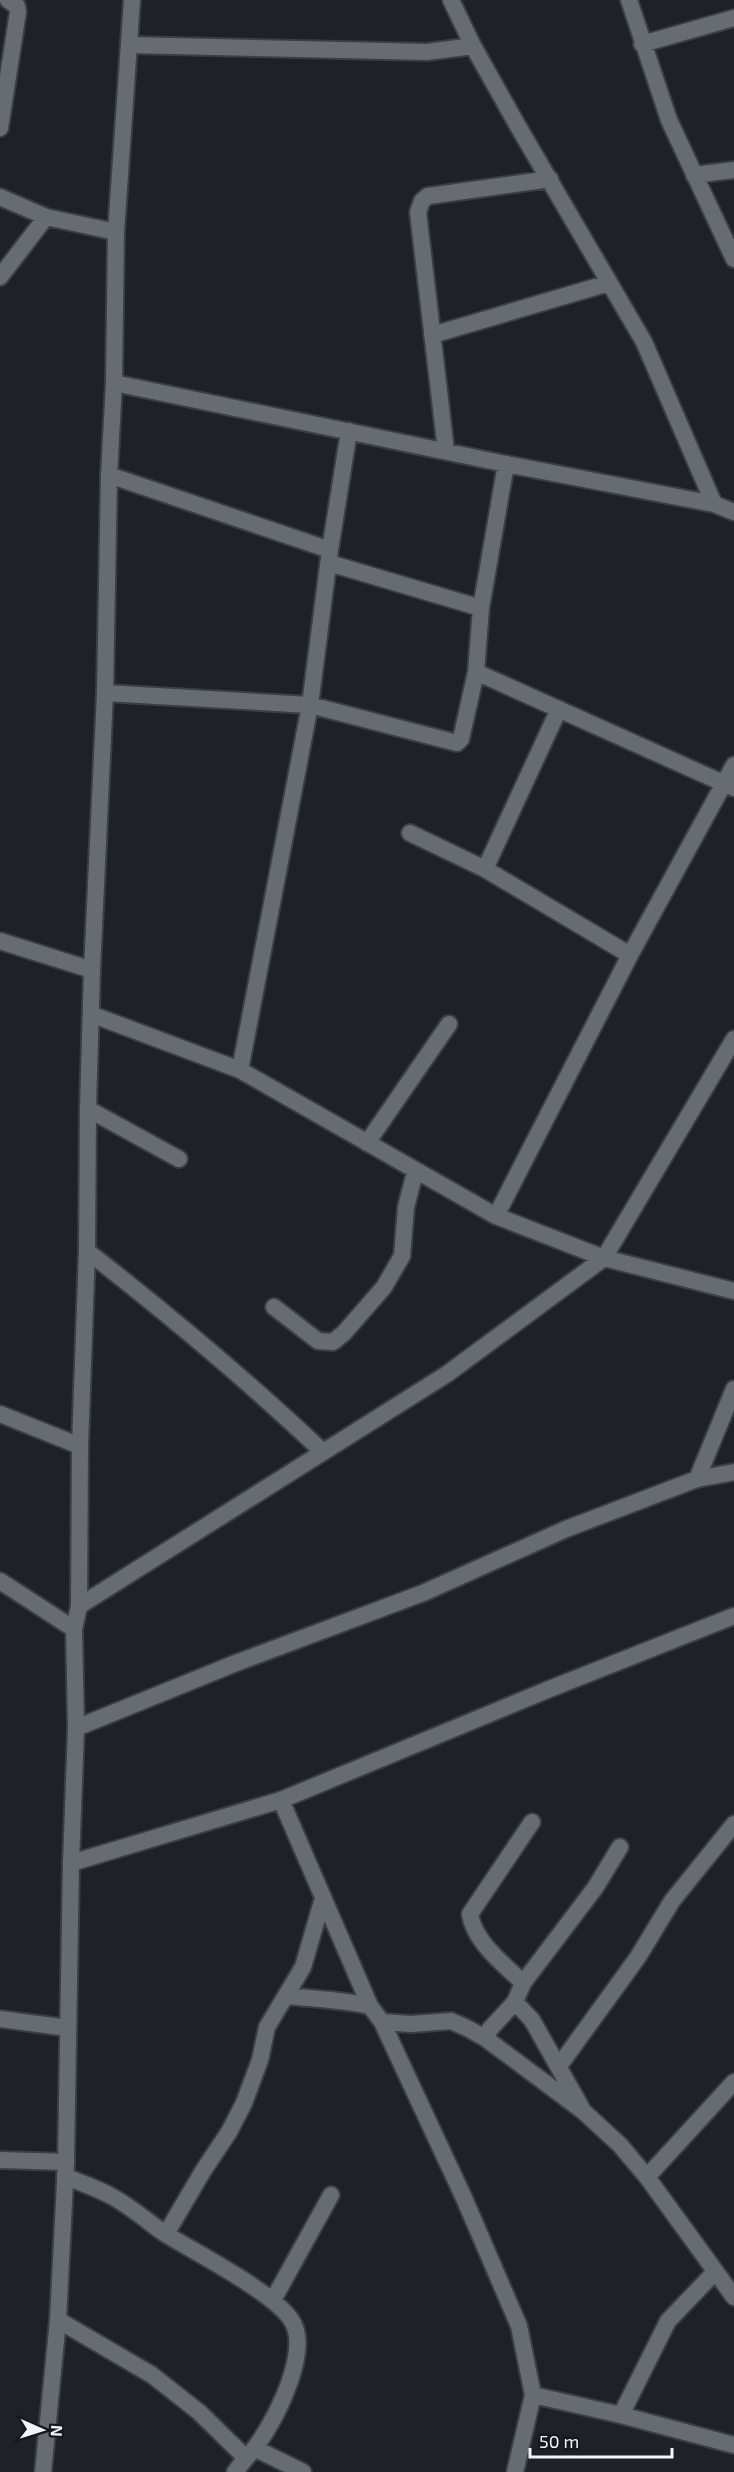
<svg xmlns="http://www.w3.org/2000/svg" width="734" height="2472" font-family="'Exo 2',sans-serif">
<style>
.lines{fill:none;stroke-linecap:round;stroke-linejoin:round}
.minor-casing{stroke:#3b3e43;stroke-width:20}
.tertiary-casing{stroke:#3b3e43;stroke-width:20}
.minor{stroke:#676c73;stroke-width:16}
.tertiary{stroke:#676c73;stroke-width:16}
</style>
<rect width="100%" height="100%" fill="#1e2228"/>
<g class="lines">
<g class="minor-casing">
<path id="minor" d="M 451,0 L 473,46 L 519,128 L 644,342 L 714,504
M 629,0 L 669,120 L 734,259
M 642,44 L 734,18
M 130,45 L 427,52 L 473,46
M 0,128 L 18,12 L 17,6 L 8,0
M 694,175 L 734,170
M 0,197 L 46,217 L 116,232
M 0,277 L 46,217
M 432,335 L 609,283
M 114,383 L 506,464 L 714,504 L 734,512
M 446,451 L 418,212 L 422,201 L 428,196 L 550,179
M 506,464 L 481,608 L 476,672 L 734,788
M 109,475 L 330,550
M 329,563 L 481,608
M 105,693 L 310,705 L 457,743 L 461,739 L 476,672
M 410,833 L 485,869 L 630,955
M 485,869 L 559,709
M 0,941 L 92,970
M 93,1015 L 240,1070 L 496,1216 L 604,1258 L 734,1291
M 240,1070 L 310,705 L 330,550 L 349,431
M 88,1109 L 179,1159
M 367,1143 L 449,1024
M 496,1216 L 630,955 L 734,765
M 87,1251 C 169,1315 248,1381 323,1452
M 274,1307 L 318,1341 L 333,1342 L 344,1333 L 384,1287 L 402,1256 L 406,1207 L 415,1172
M 0,1414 L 80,1446
M 697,1479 L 734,1389
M 0,1581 L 74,1629
M 79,1606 L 447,1374 L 604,1258 L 734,1039
M 76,1728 L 236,1663 L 423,1593 L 566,1529 L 697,1479 L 734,1472
M 281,1800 L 370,2006 L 382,2022 L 464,2198 L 519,2326 L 533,2395 L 621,2415 L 734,2445
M 71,1863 L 281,1800 L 552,1688 L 734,1616
M 523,1983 C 504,1964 474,1942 470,1914 L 532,1822
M 288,1996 C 315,1999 343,2000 370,2006
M 515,2002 L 532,2020 L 581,2107
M 0,2019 L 68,2028
M 382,2022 L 411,2024 L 451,2021 L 467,2028 L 485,2038 L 583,2111 L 620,2145 L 647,2177 L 734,2297
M 485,2038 L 490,2029 L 515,2002 L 523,1983 L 595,1888 L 620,1847
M 559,2066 L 638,1957 L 672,1901 L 734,1824
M 0,2160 L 66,2162
M 65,2176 C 80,2183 97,2188 111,2196 C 130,2206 147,2221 164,2233 C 194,2252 282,2296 294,2325 C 309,2358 270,2434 246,2458
M 647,2177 L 734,2082
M 166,2234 L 203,2171 L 229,2132 L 244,2103 L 260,2060 L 267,2027 L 303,1967 L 323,1898
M 273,2300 L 331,2195
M 58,2320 L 152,2375 L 199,2412 L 246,2458 L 235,2472
M 621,2415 L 668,2321 L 714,2273
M 256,2449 L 303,2472
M 515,2472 L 533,2395"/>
</g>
<g class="tertiary-casing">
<path id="tertiary" d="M 43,2472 L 58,2320 L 66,2162 L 71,1863 L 76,1728 L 74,1629 L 79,1606 L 80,1446 L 87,1251 L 88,1109 L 92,970 L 105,693 L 109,475 L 114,383 L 116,232 L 132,0"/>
</g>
<use href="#minor" class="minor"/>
<use href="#tertiary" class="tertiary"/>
</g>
<g transform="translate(42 2430) rotate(93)" stroke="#15181e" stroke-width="4.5" paint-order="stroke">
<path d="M0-4.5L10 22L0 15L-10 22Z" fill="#f2f4f9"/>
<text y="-9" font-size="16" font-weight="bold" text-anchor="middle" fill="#f2f4f9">N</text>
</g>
<path d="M530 2448v9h142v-9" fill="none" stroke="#f2f4f9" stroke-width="3"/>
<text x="539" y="2448" font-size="18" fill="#f2f4f9" stroke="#15181e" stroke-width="4.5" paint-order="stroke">50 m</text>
</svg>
